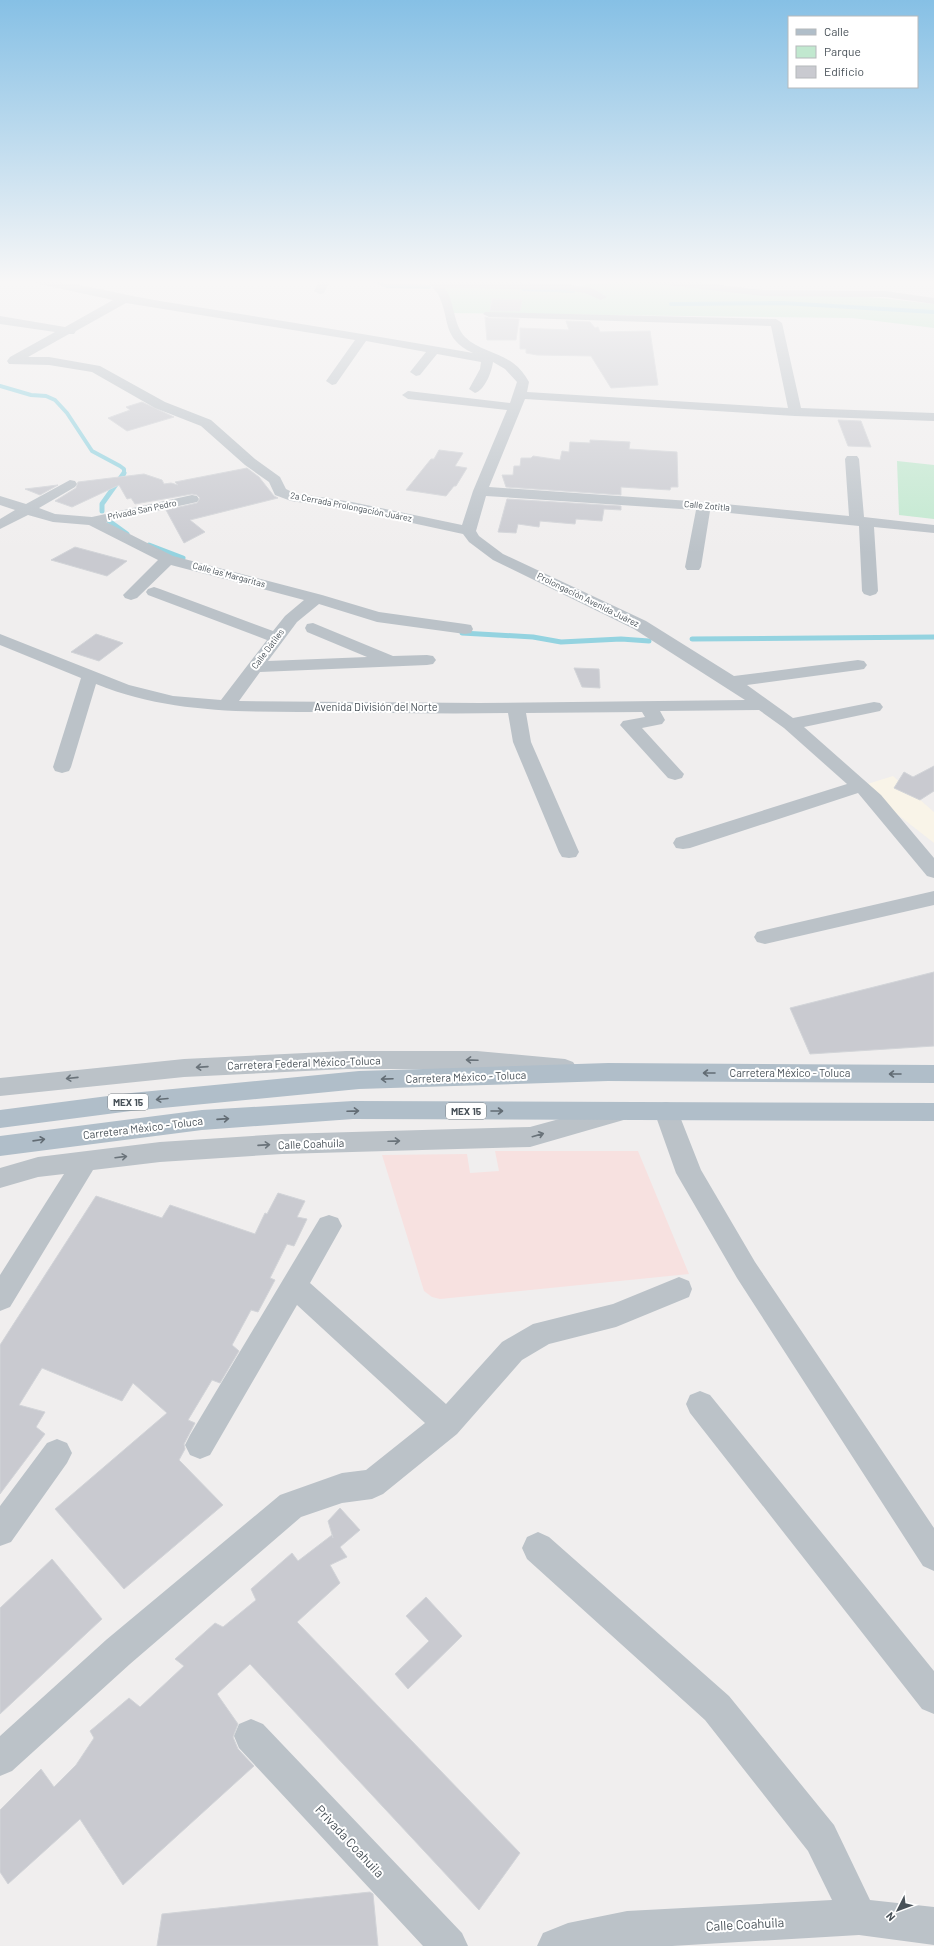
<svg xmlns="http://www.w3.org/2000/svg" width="934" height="1946" font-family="Barlow,sans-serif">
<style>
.commercial{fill:#f9f4e8}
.medical{fill:#f7e1e0}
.green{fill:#c1e8cf}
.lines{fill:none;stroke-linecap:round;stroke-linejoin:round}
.stream-far1{stroke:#94d3e0;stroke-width:4}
.stream{stroke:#94d3e0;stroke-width:5}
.building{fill:#c9cad0;stroke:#d2d4d8}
.minor{fill:#bbc2c8;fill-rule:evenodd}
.major{fill:#b0bec9;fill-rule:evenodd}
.oneway{stroke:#6a737a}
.oneway2{stroke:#626c74}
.labels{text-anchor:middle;stroke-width:4;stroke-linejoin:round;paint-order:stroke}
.far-street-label{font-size:9px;fill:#485158;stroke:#fff}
.shield{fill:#fff;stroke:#7f858a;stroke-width:1}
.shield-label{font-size:10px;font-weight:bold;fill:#485158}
.street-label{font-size:11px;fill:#485158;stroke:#fff}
.near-street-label{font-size:13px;fill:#485158;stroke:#fff}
</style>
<rect width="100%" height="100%" fill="#f0eeee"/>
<path class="commercial" d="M 893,776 L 934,812 L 934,843 L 861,786 Z"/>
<path class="medical" d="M 495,1151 L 638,1151 L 689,1274 L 440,1299 L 432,1297 L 424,1291 L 382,1155 L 467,1154 L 470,1173 L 499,1171 Z"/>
<path class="green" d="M 626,281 L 880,298 L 934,304 L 934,328 L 852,318 L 450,313 L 437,285 L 565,287 Z
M 897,461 L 934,465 L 934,519 L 899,515 Z"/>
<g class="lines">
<path class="stream-far1" d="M 373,280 L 387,286 L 429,287
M 523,289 L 573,291
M 671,304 L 782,303 L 934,312
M 0,386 L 31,395 L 46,396 L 55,400 L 67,413 L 92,451 L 120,466 L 124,469 L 124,474"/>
<path class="stream" d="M 102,511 L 102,504 L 124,473
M 109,521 L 127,534
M 149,545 L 183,558
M 462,633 L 533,637 L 561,642 L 621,639 L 649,641
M 692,639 L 934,637"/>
</g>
<path class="building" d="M 492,299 L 522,300 L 520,311 L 490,311 Z
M 485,317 L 489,318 L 519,319 L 516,340 L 487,340 Z
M 566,321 L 590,322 L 595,328 L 598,327 L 600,332 L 650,331 L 658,385 L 611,388 L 591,356 L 537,355 L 526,353 L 526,349 L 520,349 L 520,328 L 569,330 Z
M 142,402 L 174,417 L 127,431 L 108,418 L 130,410 L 126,407 Z
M 838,420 L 861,421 L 871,447 L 848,446 Z
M 590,440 L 630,442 L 629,449 L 677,452 L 678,487 L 671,487 L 670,490 L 621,487 L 621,495 L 506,487 L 502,475 L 513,475 L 514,466 L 520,466 L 521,458 L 531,458 L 533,456 L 560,460 L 562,451 L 569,452 L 570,442 L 590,443 Z
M 439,450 L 463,453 L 455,466 L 467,468 L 456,486 L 454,486 L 446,496 L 406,490 L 431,459 L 434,459 Z
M 247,468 L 259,477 L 274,496 L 278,498 L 190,520 L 205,532 L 184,543 L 166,510 L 197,503 L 200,498 L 197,495 L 192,494 L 135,504 L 131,498 L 127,499 L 119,485 L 72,507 L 55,501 L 76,488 L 78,482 L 144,474 L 162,480 L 164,484 L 171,483 L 178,485 L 175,482 Z
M 58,485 L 40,495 L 25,489 Z
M 507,499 L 621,506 L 621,510 L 604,509 L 602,521 L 576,519 L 575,524 L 540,521 L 539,527 L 518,524 L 516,533 L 498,532 Z
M 75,547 L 127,561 L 107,576 L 51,560 Z
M 96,634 L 123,643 L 99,661 L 71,652 Z
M 574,668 L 599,669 L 600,688 L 582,687 Z
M 934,766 L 934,791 L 920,800 L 894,788 L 904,772 L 913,777 Z
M 934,972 L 934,1046 L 810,1054 L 790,1008 Z
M 278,1193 L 305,1201 L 297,1217 L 307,1219 L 294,1246 L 287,1244 L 270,1278 L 275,1280 L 258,1312 L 251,1310 L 232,1345 L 239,1351 L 220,1383 L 212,1380 L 188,1420 L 195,1423 L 184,1444 L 185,1449 L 179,1460 L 223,1505 L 124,1589 L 55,1509 L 167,1413 L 133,1383 L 122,1401 L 42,1368 L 19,1405 L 45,1412 L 36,1427 L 45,1434 L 0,1494 L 0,1345 L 96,1196 L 162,1218 L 170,1205 L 255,1234 L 265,1213 L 267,1214 Z
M 340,1508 L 360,1530 L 340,1547 L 347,1557 L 330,1565 L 340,1583 L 297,1622 L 520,1853 L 479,1910 L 250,1664 L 217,1694 L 238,1724 L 233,1737 L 238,1749 L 254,1766 L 123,1885 L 80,1819 L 8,1884 L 0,1872 L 0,1810 L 41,1769 L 54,1787 L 76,1765 L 94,1738 L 90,1731 L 129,1698 L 140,1707 L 184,1666 L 175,1659 L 215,1623 L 223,1627 L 256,1600 L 251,1589 L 292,1553 L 298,1561 L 332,1535 L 333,1538 L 328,1521 Z
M 52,1559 L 102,1619 L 0,1714 L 0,1608 Z
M 426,1597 L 462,1636 L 408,1689 L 395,1674 L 429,1641 L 406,1616 Z
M 370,1892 L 373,1894 L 378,1946 L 157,1946 L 162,1914 Z"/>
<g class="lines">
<path class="minor" d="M 29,280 C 72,280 116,294 160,301 C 265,318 369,335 473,353 C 441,338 451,320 438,294 C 435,289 429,285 426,280 L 565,284 L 592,288 L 607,297 L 601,300 L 585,293 L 565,290 L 445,288 C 455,303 453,324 465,337 C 478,350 498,352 513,363 C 520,368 525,375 529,382 L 527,392 L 788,408 L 771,326 L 489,317 L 483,314 L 485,312 L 776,319 L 782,323 L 801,408 L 934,413 L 934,421 L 795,416 L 525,399 L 489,487 L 704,502 L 849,516 L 845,459 L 847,456 L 857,456 L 859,459 L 864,517 L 934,525 L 934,533 L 874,527 L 878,591 L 876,594 L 870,596 L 864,594 L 862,591 L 859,526 L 710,511 L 701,567 L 699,570 L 687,570 L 685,567 L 696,510 L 486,496 L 476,531 L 479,536 L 503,554 L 646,621 L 734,676 L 858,660 L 864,661 L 867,665 L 864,669 L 858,670 L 747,685 L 793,718 L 874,702 L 880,703 L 883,707 L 880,711 L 804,727 L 881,795 L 934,858 L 934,878 L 927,876 L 858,793 L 690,848 L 683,849 L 676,848 L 673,843 L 676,838 L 847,784 L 784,728 L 759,710 L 660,711 L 665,720 L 662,724 L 642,728 L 684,774 L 682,778 L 675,780 L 668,778 L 620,725 L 623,721 L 645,717 L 642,712 L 526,713 L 531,742 L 579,852 L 576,857 L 569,858 L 562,857 L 559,852 L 513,742 L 508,713 C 447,714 387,713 326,712 C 248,712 170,714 96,684 L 71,767 L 69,771 L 62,773 L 55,771 L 53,767 L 81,678 L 0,645 L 0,634 L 129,685 L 173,696 L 221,700 L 267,640 L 148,595 L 146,592 L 148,589 L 154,587 L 160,589 L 273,631 L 285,616 L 304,600 L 171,565 L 137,598 L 131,600 L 125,598 L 123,595 L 158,560 L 89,525 L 53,522 L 28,515 L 0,529 L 0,519 L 15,510 L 0,505 L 0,496 L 26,504 L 70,480 L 75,481 L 77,484 L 75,487 L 39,508 L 55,514 L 92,517 L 192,495 L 197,496 L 199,499 L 197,502 L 106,522 L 173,556 L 322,595 L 379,612 L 465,624 L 471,625 L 473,629 L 471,633 L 465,634 L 377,622 L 319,604 L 297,622 L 268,661 L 367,657 L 307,632 L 305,628 L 307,624 L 313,623 L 393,656 L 427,655 L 433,656 L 436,660 L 433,664 L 427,665 L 260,672 L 239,701 L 479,703 L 745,700 L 634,629 L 493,560 L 469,542 L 463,534 L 352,510 L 291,501 L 275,495 L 269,482 L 245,465 L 201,426 L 155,408 L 92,372 L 49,365 L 9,364 L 7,361 L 10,357 L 55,332 L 0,324 L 0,316 L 65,327 L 113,300 L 34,283 ZM 126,303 L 355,340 L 326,381 L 332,385 L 336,384 L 366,341 L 426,352 L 410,372 L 416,376 L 420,375 L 437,354 L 481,362 L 480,369 L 469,389 L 475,393 C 485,390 492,371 493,362 L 505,369 L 517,382 L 510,403 L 408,391 L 402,395 L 408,399 L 507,410 L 473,491 L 462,525 L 352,502 L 294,493 L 286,489 L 280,477 L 255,459 L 211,420 L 165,402 L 100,366 L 49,357 L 28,357 L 69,334 L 74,334 L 76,331 Z
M 320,280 L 331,280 L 324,293 L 320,294 L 314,291 Z
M 643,280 L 679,280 L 763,290 L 885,291 L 934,298 L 934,304 L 885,297 L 763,296 L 648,283 Z
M 934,891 L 934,905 L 765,944 L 757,942 L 754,937 L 757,932 L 765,930 Z
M 346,1051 L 477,1051 L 565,1059 L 573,1062 L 577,1068 L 573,1074 L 565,1077 L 477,1069 L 346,1069 L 184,1077 L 0,1096 L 0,1078 L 184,1059 Z
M 666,1102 L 675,1104 L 701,1170 L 755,1262 L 934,1528 L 934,1571 L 923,1566 L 737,1278 L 676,1173 L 654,1111 L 657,1104 Z
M 618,1103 L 627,1105 L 630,1112 L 627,1119 L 530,1147 L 282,1154 L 160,1162 L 93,1170 L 10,1307 L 0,1311 L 0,1275 L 64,1174 L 38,1177 L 0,1188 L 0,1168 L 38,1157 L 160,1142 L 282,1134 L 530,1127 Z
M 329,1215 L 338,1218 L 342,1226 L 310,1283 L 446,1404 L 502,1342 L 533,1324 L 613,1304 L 679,1277 L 689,1281 L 692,1289 L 689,1297 L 616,1327 L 549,1344 L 522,1360 L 457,1434 L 383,1494 L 372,1499 L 342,1503 L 301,1517 L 130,1664 L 12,1771 L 0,1776 L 0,1736 L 106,1640 L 280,1495 L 342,1473 L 366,1470 L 425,1423 L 297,1305 L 210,1455 L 200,1459 L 190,1455 L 185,1445 L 190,1435 L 320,1218 Z
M 700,1391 L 710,1395 L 934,1671 L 934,1714 L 922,1709 L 690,1413 L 686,1404 L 690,1395 Z
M 57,1439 L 67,1443 L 72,1453 L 67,1463 L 11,1542 L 0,1546 L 0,1506 L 47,1443 Z
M 538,1532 L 549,1537 L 729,1696 L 834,1825 L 870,1900 L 934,1907 L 934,1945 L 859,1935 L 672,1946 L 537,1946 L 543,1933 L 568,1923 L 627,1911 L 832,1900 L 808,1851 L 705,1720 L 527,1559 L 522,1548 L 527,1537 Z
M 251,1719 L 263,1724 L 462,1933 L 468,1946 L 423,1946 L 239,1748 L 234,1736 L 239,1724 Z"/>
<path class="major" d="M 608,1063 L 934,1065 L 934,1083 L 608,1081 L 359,1089 L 131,1111 L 0,1128 L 0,1110 L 131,1093 L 359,1071 Z
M 353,1101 L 934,1103 L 934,1121 L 353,1119 L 202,1130 L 0,1156 L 0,1136 L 202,1110 Z"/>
</g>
<defs><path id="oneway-shaft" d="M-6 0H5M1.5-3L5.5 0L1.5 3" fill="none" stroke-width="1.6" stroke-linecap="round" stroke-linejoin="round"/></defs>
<g class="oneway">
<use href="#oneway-shaft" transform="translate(472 1060) rotate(-178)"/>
<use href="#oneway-shaft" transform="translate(202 1067) rotate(176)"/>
<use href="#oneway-shaft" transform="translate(72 1078) rotate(174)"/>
<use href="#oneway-shaft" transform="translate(538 1135) rotate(-16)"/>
<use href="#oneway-shaft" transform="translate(394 1141) rotate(-2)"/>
<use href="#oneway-shaft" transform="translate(264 1145) rotate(-4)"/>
<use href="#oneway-shaft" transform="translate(121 1157) rotate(-7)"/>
</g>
<g class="oneway2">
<use href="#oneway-shaft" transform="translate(709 1073) rotate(-180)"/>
<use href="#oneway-shaft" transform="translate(895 1074) rotate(-180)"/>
<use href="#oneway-shaft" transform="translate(387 1079) rotate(178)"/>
<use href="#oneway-shaft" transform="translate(162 1099) rotate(175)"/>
<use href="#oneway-shaft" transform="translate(353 1111) rotate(-2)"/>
<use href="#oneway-shaft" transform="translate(497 1111)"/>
<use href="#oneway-shaft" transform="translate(223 1119) rotate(-4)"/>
<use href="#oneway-shaft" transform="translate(39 1140) rotate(-8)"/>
</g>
<linearGradient id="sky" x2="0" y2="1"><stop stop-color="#86c0e5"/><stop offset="0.51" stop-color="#f8f7f7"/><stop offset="1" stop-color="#f8f7f7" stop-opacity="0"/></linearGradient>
<rect width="934" height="553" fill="url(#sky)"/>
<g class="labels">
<g class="far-street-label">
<text transform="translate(707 506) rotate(5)" y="3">Calle Zotitla</text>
<text transform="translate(351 507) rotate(11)" y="3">2a Cerrada Prolongación Juárez</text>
<text transform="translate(142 510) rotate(-12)" y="3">Privada San Pedro</text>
<text transform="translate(229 575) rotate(15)" y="3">Calle las Margaritas</text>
<text transform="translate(588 600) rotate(26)" y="3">Prolongación Avenida Juárez</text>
<text transform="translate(268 649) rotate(-53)" y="3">Calle Dátiles</text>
</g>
<g class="shield">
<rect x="108" y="1094" width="40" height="16" rx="3"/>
<rect x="446" y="1103" width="40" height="16" rx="3"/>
</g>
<g class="shield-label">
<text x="128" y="1106">MEX 15</text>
<text x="466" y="1115">MEX 15</text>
</g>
<g class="street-label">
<text x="376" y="711">Avenida División del Norte</text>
<text transform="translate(304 1063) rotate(-2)" y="4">Carretera Federal México-Toluca</text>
<text x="790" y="1077">Carretera México - Toluca</text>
<text transform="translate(466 1077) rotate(-2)" y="4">Carretera México - Toluca</text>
<text transform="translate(143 1128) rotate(-7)" y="4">Carretera México - Toluca</text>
<text transform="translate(311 1144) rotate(-2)" y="4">Calle Coahuila</text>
</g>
<g class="near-street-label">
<text transform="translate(350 1841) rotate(47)" y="5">Privada Coahuila</text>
<text transform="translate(745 1924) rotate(-3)" y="5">Calle Coahuila</text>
</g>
</g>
<rect x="788" y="16" width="130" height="72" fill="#ffffff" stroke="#b6b9bc"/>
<rect x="796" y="29" width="20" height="6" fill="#b0bec9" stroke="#b6b9bc"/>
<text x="824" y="36" font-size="12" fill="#485158">Calle</text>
<rect x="796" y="46" width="20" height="12" fill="#c1e8cf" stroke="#b6b9bc"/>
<text x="824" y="56" font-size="12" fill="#485158">Parque</text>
<rect x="796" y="66" width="20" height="12" fill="#c9cad0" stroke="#b6b9bc"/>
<text x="824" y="76" font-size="12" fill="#485158">Edificio</text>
<g transform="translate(898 1910) rotate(228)" stroke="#ffffff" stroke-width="3" paint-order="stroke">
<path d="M0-3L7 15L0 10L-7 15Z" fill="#485158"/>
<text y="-6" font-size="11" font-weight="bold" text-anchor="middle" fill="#485158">N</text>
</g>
</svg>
